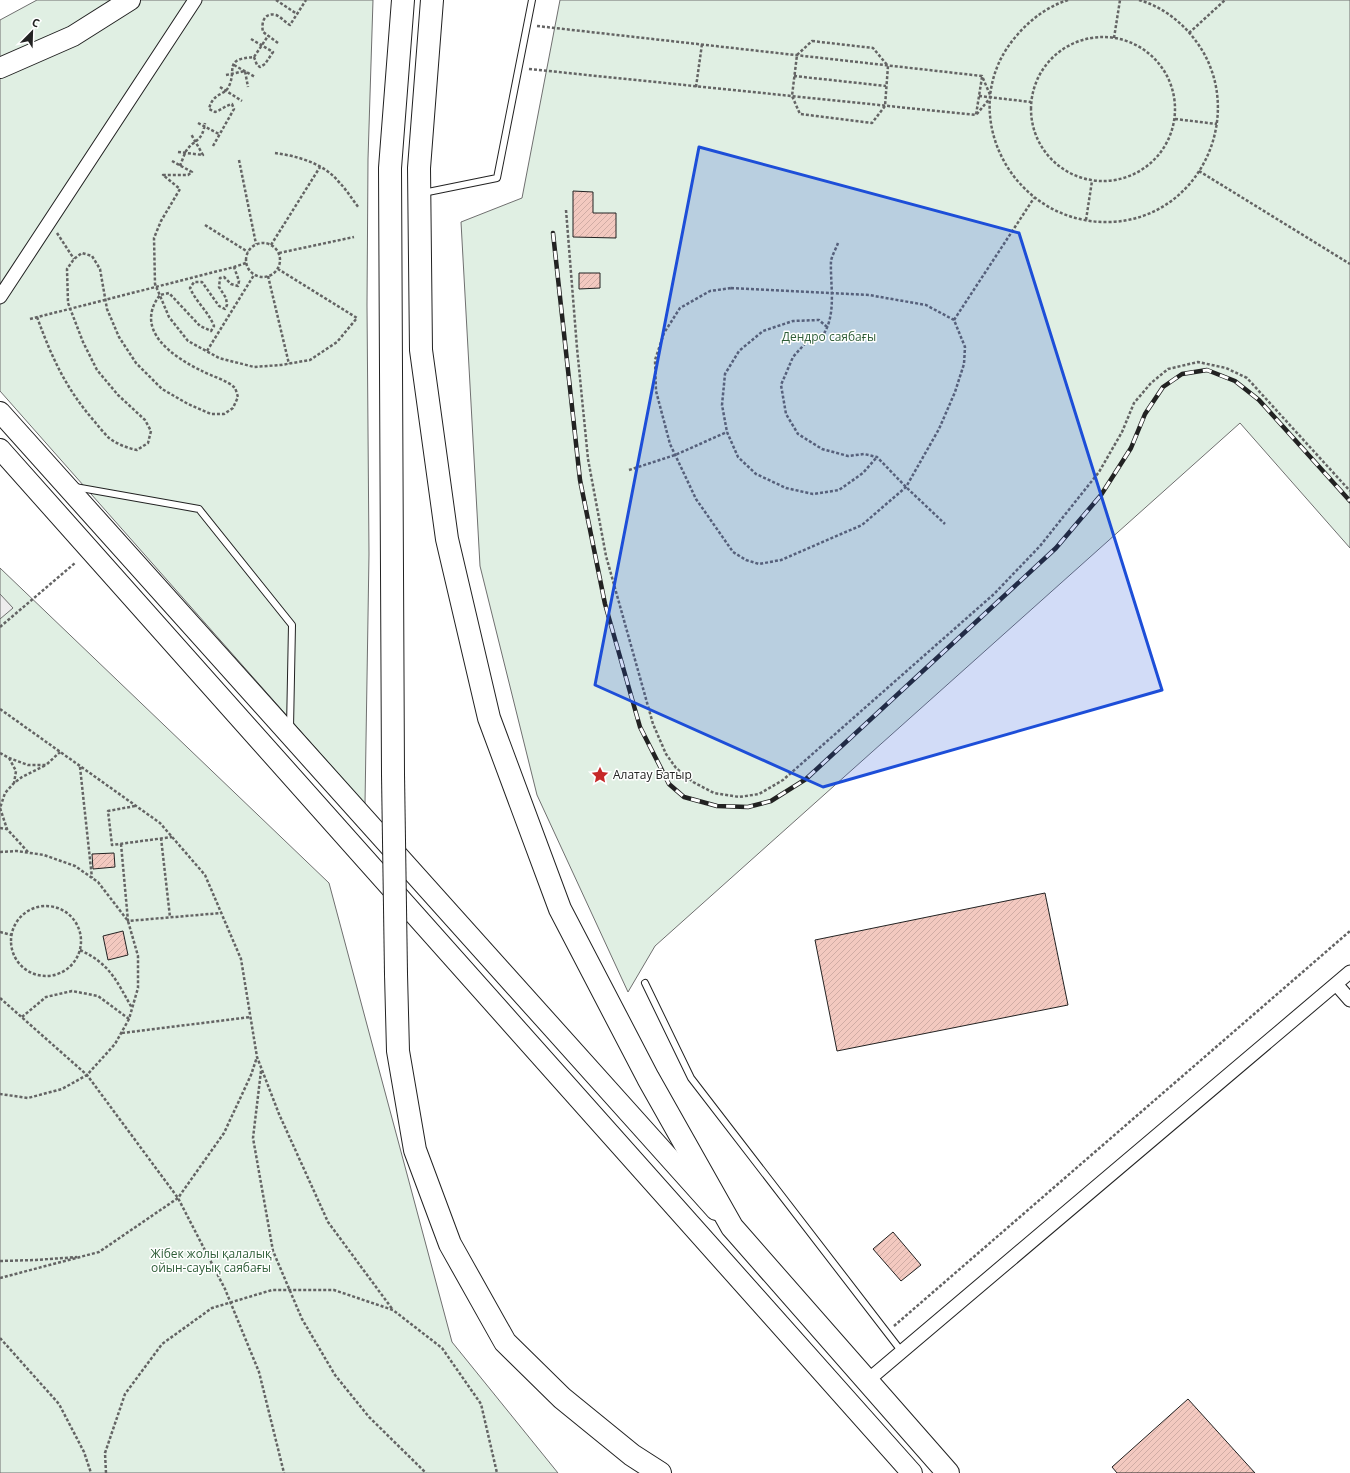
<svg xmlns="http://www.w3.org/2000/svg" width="1350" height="1473" font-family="'Open Sans',sans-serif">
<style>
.park{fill:#e0efe3;stroke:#6f6f6f}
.parking{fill:#ededed;stroke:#6f6f6f}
.building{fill:url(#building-hatch);stroke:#222}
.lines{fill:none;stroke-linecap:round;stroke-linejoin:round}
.lane-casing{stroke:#222;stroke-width:8}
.street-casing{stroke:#222;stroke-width:15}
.primary-casing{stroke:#222;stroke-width:22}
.highway-casing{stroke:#222;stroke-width:24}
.path{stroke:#646464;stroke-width:2.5;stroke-dasharray:3 2;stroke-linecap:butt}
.lane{stroke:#fff;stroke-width:6}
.street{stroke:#fff;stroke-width:13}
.primary{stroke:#fff;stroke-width:20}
.highway{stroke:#fff;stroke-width:22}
.rail-casing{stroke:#222;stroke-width:4.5}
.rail{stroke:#fff;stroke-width:3;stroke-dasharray:9;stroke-linecap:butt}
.highway-bridge-casing{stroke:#222;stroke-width:24;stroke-linecap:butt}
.highway-bridge{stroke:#fff;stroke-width:22}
.marked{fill:#1d4ed8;fill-opacity:0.2;stroke:#1d4ed8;stroke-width:3;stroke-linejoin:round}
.labels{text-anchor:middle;stroke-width:3;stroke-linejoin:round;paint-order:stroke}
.park-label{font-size:12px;fill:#2f5e38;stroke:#fff}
.poi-label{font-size:12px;fill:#222;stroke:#fff;text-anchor:start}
</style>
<defs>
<pattern id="building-hatch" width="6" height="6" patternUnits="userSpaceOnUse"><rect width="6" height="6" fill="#f3c9c0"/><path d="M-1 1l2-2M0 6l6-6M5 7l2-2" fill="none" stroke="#d0aca5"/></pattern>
</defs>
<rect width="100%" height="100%" fill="#fff"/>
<path class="park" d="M 37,0 L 373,0 L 368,159 L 367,305 L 369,554 L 365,804 L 0,391 L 0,20 Z
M 560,0 L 1350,0 L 1350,548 L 1240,423 L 655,946 L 628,992 L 537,795 L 480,566 L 461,222 L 522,198 Z
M 0,568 L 329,883 L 452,1342 L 558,1473 L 0,1473 Z"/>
<path class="parking" d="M 0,594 L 13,608 L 0,619 Z"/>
<path class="building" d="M 573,191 L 593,192 L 593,213 L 616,213 L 616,238 L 573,237 Z
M 579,273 L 600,273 L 600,288 L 579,289 Z
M 114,853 L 115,867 L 93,869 L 92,854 Z
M 1045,893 L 1068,1005 L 837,1051 L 815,940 Z
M 123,931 L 128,955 L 108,960 L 103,936 Z
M 893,1232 L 921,1265 L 901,1281 L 873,1249 Z
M 1188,1399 L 1255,1473 L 1117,1473 L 1112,1467 Z"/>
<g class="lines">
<g class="lane-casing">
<path id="lane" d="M 423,193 L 497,178 L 532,0
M 75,487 L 199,509 L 292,625 L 290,728
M 645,983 L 691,1078 L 902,1352"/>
</g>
<g class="street-casing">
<path id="street" d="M 0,297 L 195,0
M 1336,984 L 1350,1000
M 867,1381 L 1350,972"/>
</g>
<g class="primary-casing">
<path id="primary" d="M 0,68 L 73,36 L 130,0
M 0,412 L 716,1210
M 0,449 L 912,1473"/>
</g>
<g class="highway-casing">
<path id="highway" d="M 432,0 L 419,168 L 421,350 L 447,539 L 489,718 L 560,909 L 648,1078 L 732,1227 L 948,1473
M 393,774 L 390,168 L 403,0
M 396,974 L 398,1051 L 415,1150 L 450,1244 L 505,1342 L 562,1398 L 632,1455 L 660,1473"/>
</g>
<path class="path" d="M 276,0 L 297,14
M 1068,0 C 1049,6 1032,18 1018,34 C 951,108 1011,225 1110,222 C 1203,219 1251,107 1192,36 C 1178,19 1160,6 1139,0
M 537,26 L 982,76 L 991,97 L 976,115
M 1189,33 L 1225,0
M1031 109a72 72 0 1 1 144 0a72 72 0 1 1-144 0Z
M 1114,38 L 1120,0
M 251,39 L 273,52 L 265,64 L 260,67 L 257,65 L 254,57
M 812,41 L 873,48 L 888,66 L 885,106 L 872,123 L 800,114 L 792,96 L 797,55 Z
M 278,43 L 263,32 C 261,23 264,12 276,15 C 281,17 286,23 290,25 L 306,0
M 234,65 L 255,77
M 529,69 L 976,115 L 982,77
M 226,75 L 245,71 L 248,87
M 794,76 L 886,86
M 220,87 L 242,101
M 696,87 L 702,44
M 979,96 L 1031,102
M 1175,119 L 1217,124
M 198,123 L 219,134
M 213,146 L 234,109 L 232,104 C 225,106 221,110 215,112 L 209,109 C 213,92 225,96 229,86 C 237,69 223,59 254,57 L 268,36
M 178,152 L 203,155 L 191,134
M 275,153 C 297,156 323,163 338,181 C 346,189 352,199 359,208
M 239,160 L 256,244
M 172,161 L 192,172 L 188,175 L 163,175 L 180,189 L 161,221 L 154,238 L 155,284 L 169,317 L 188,341 L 219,358 L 254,367 L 281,365 L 310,360 L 337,342 L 357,318 L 278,269
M 180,166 C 182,161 184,155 186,151 C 195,138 202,143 205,123
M 1199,171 L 1350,264
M 566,210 L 577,348 L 588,459 L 606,556 L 653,724 L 666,754 L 676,768 L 693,782 L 714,793 L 739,797 L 759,794 L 783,780 L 994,594 L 1040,546 L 1099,472 L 1122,432 L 1134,403 L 1151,383 L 1168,369 L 1198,362 L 1226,368 L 1247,378 L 1350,491
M 1086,220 L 1092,181
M 205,225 L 248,252
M 57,233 L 74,259
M246 260a17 17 0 1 1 34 0a17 17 0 1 1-34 0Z
M 838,243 C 836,249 832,255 831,261 C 830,285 837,314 823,335 L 810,338 L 793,357 L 781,385 L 786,414 L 798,434 L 822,449 L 848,456 L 864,454 L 877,457 L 906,487 L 945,524
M 271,245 L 320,167
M 279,253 L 354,237
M 268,276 L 289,364
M 731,288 L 869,295 L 926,305 L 954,320 L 965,347 L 964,364 L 955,392 L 939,429 L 906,487 L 862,525 L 781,560 L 759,564 L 746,560 L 733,552 L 696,499 L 670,444 L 656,391 L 655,360 L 664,333 L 680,308 L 710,291 Z
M 37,317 C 52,358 66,389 95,422 C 99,427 104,433 109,438 C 117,444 127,448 137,450 L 148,443 L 151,431 L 145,420 L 118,395 L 97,370 L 83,342 L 68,303 L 67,269 L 74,259 L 82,253 L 92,256 L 100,269 L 107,309 L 119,337 L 136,363 L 162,389 L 188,404 L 211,414 L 224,414 L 233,408 L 238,397 C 237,394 236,390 235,388 C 227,380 211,376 202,371 C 173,357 133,330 160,295 L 169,293 L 200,326 L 211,331 L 214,326 C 208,311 196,302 190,288 L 194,282 L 202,282 L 219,306 L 225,309 L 227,305 L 226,298 L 219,287 L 220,278 L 224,277 L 231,284 L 238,286 L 239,281 L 234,267
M 30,319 L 234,267 L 246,263
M 954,320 L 1034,198
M 827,327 L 819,320 L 793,321 L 763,331 L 739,351 L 725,374 L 722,405 L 727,432 L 738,457 L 756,474 L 786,488 L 813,494 L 839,490 L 863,473 L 877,457
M 207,351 L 254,275
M 629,470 L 675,455 L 727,432
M 0,627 L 75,563
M 0,709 L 160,823 L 205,875 L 241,959 L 257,1057 L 279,1114 L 328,1222 L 393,1310
M 0,753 L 9,758 L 28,765 L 46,765 L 60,752
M 9,758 L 16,771 L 14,783
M 80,767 L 92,878
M 135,806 L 108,811 L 112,845 L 172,837
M 0,828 L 7,829
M 161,838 L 170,917
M 121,844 L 128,921 L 221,913
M 0,852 L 17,851 L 44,855 L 75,866 L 98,882 L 128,921 L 138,956 L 138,988 L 129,1019 L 115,1044 L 87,1075 L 62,1089 L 28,1098 L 0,1094
M 28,852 L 7,829 L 0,808 L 5,793 L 14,783 L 22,777 L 46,765
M11 941a35 35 0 1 1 70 0a35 35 0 1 1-70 0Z
M 0,932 L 12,935
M 80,950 C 110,964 116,980 132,1008
M 0,998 L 87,1075 L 178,1198 L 225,1289 L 259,1372 L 284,1473
M 22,1017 L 46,997 L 72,991 L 98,996 L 129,1019
M 122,1033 L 251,1017
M 261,1071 L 253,1138 L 273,1251 L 302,1319 L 335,1375 L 369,1417 L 426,1473
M 0,1261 L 36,1260 L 77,1257
M 0,1278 L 99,1252 L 178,1198 L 224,1133 L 251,1075 L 257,1057
M 894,1326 L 1350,931
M 0,1338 L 59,1404 L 84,1452 L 91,1473
M 106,1473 L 105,1453 L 125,1394 L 162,1344 L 212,1308 L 272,1290 L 334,1290 L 393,1310 L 442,1348 L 481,1404 L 497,1473"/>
<use href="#lane" class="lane"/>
<use href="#street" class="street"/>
<use href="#primary" class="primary"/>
<use href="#highway" class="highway"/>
<g class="rail-casing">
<path id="rail" d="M 553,233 L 580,480 L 605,604 L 640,727 L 669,784 L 684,797 L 717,806 L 748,807 L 771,801 L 806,779 L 1056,548 L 1101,495 L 1131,448 L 1145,414 L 1163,387 L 1182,374 L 1207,370 L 1235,381 L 1259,400 L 1350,501"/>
</g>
<use href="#rail" class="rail"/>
<g class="highway-bridge-casing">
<path id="highway-bridge" d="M 393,774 L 396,974"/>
</g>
<use href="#highway-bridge" class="highway-bridge"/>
</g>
<path class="marked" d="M 699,147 L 1019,233 L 1162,690 L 823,787 L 595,685 Z"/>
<defs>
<g id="sight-bare" transform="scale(1.38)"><path d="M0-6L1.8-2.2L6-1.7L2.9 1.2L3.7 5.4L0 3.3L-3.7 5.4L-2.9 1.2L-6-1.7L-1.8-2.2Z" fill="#c62828" stroke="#fff" stroke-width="2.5" paint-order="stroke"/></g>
</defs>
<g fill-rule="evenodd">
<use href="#sight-bare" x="600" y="775"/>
</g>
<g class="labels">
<g class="park-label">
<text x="829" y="341">Дендро саябағы</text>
<text x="211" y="1258">Жібек жолы қалалық<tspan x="211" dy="14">ойын-сауық саябағы</tspan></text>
</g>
<g class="poi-label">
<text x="613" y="779">Алатау Батыр</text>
</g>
</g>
<g transform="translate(32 32) rotate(23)" stroke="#ffffff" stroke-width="3" paint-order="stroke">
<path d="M0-3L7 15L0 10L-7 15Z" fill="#222222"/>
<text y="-6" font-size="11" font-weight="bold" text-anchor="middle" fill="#222222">С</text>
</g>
</svg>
